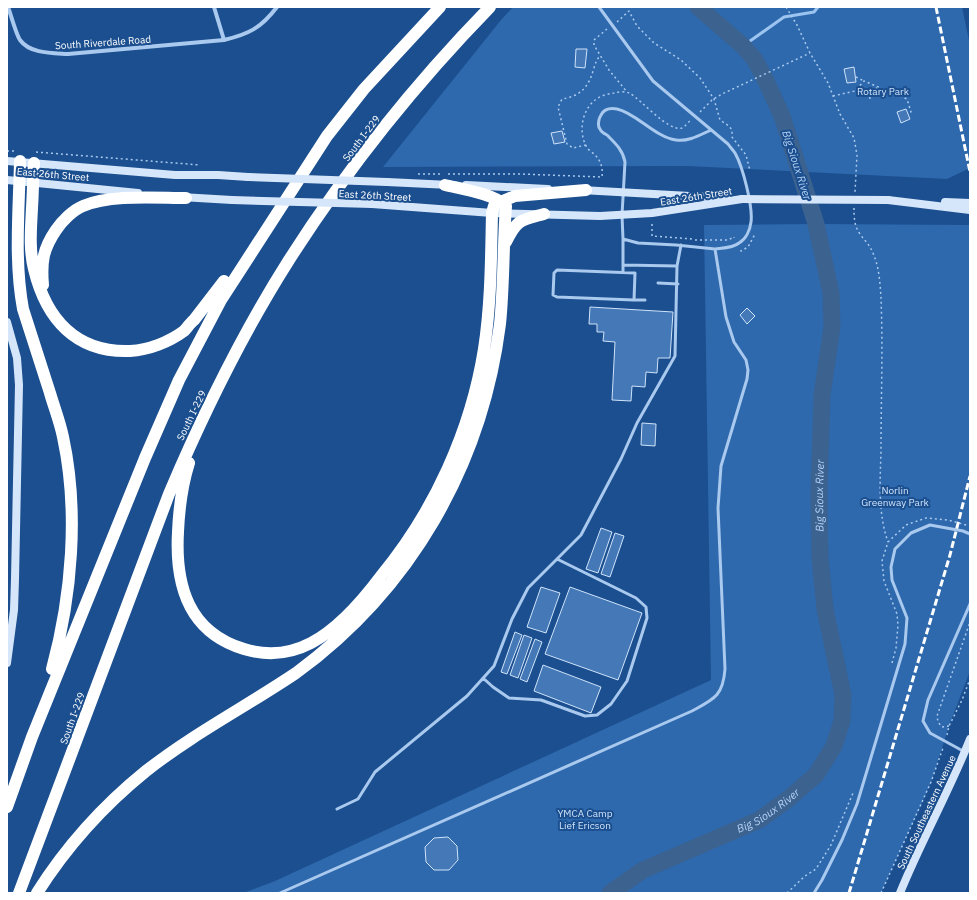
<svg xmlns="http://www.w3.org/2000/svg" width="977" height="900" font-family="'IBM Plex Sans',sans-serif">
<style>
.green{fill:#2e69ad}
.lines{fill:none;stroke-linecap:round;stroke-linejoin:round}
.stream{stroke:#9cc4f0;stroke-width:3}
.river{stroke:#3c6290;stroke-width:17}
.building{fill:#4478b7;stroke:#cfe3fa}
.path{stroke:#a9c9ee;stroke-width:1.5;stroke-dasharray:2 3;stroke-linecap:butt}
.lane{stroke:#a9c9ee;stroke-width:3}
.street{stroke:#a9c9ee;stroke-width:4}
.secondary{stroke:#d6e6fa;stroke-width:8}
.highway{stroke:#fff;stroke-width:12}
.rail{stroke:#fff;stroke-width:3;stroke-dasharray:7 3;stroke-linecap:butt}
.secondary-bridge{stroke:#d6e6fa;stroke-width:8}
.labels{text-anchor:middle;stroke-width:4;stroke-linejoin:round;paint-order:stroke}
.street-label{font-size:10px;fill:#fff;stroke:#1b4f8f}
.park-label{font-size:10px;fill:#cfe3fa;stroke:#1b4f8f}
.water-label{font-size:11px;font-style:italic;fill:#b5d3f5;stroke:#1b4f8f}
</style>
<rect width="100%" height="100%" fill="#1b4f8f"/>
<path class="green" d="M 513,7 L 962,7 L 970,45 L 970,168 L 947,179 L 687,166 L 383,167 L 501,20 Z
M 816,224 L 970,225 L 970,671 L 949,726 L 931,783 L 881,893 L 243,893 L 275,881 L 711,680 L 704,225 Z"/>
<g class="lines">
<path class="stream" d="M 743,46 L 784,17 L 814,12 L 818,7"/>
<path class="river" id="s1" d="M 610,893 L 643,870 L 759,820 L 788,799 L 816,775 L 834,746 L 842,721 L 843,695 L 825,609 L 820,558 L 819,493 L 822,395 L 832,327 L 831,293 L 816,224 L 782,116 L 766,81 L 755,60 L 743,46 L 698,7"/>
</g>
<path class="building" d="M 576,49 L 587,49 L 585,68 L 575,67 Z
M 854,67 L 856,82 L 847,83 L 844,69 Z
M 906,109 L 910,119 L 901,123 L 897,112 Z
M 562,131 L 565,142 L 554,144 L 551,133 Z
M 590,307 L 673,312 L 670,358 L 658,358 L 657,373 L 646,372 L 645,387 L 632,386 L 631,401 L 612,400 L 615,342 L 603,341 L 604,332 L 597,332 L 597,324 L 589,324 Z
M 747,308 L 755,316 L 747,324 L 740,315 Z
M 642,423 L 656,424 L 655,446 L 641,445 Z
M 601,528 L 612,532 L 598,573 L 586,569 Z
M 615,533 L 624,536 L 610,577 L 601,574 Z
M 541,587 L 560,593 L 546,633 L 527,627 Z
M 570,587 L 642,613 L 618,680 L 545,654 Z
M 515,632 L 522,635 L 507,674 L 501,672 Z
M 524,635 L 532,638 L 518,678 L 510,675 Z
M 535,639 L 542,642 L 527,682 L 520,679 Z
M 543,665 L 601,687 L 591,713 L 534,691 Z
M 448,837 L 457,846 L 458,860 L 449,870 L 434,870 L 426,862 L 425,847 L 434,838 Z"/>
<g class="lines">
<path class="path" d="M 786,7 L 797,25 L 810,53 L 828,83 L 840,114 L 854,138 L 857,155 L 855,192
M 617,22 L 629,11 L 637,26 L 654,43 L 681,60 L 700,78 L 714,99 L 720,120 L 729,126 L 732,130 L 732,137 L 746,155 L 750,171
M 607,29 L 594,40 L 594,45 L 609,70 L 627,92
M 856,77 L 864,81
M 833,96 L 855,91 L 864,81 L 907,99 L 911,112 L 908,114
M 870,99 L 869,91 L 874,90 L 878,87
M 700,112 L 712,100 L 722,94 L 810,53
M 586,145 L 573,148 L 567,144 L 558,107 L 562,99 C 580,96 588,88 593,71 C 595,65 596,60 600,56
M 7,151 L 14,151
M 36,152 L 200,165
M 418,174 L 442,174
M 448,174 L 520,174 L 602,177 C 603,168 601,161 595,155 C 593,153 590,151 588,149 C 578,135 581,112 594,101 C 599,96 607,94 614,93 C 618,92 625,91 629,93 C 641,99 668,132 682,128 C 685,127 688,122 691,120
M 854,208 C 854,216 854,226 860,234 C 864,240 869,244 872,251 C 879,265 880,282 881,298 C 883,349 881,401 881,452 C 880,482 878,514 888,542
M 652,224 L 652,236 L 692,239
M 695,240 L 728,240 L 734,237 L 734,238
M 741,250 L 741,251 L 748,247 L 755,234
M 892,663 L 896,648 L 898,625 L 897,614 L 884,581 L 882,561 L 888,542 L 906,525 L 926,518 L 948,520 L 970,526
M 949,726 L 942,727 L 938,722 L 937,716 L 970,622
M 947,735 L 949,726 L 962,700 L 970,679
M 787,893 L 805,876 L 816,869 L 831,845 L 853,793
M 881,893 L 931,782 L 943,748"/>
<path class="lane" d="M 711,130 C 700,135 688,142 676,140 C 655,137 636,113 617,109 C 611,108 604,109 601,115 C 599,118 597,126 600,129 C 601,132 605,134 607,135 C 615,143 623,150 625,162 L 622,215 L 623,239 L 638,243 L 676,245 L 715,249
M 623,239 L 623,272
M 677,266 L 681,245
M 557,270 L 635,273 L 634,300 L 557,297 L 553,295 L 554,273 Z
M 658,283 L 678,284
M 634,300 L 645,300
M 483,678 L 493,687 L 509,698 L 541,700 L 585,716 L 597,715 L 611,704 L 627,681 L 647,618 L 646,607 L 636,598 L 557,559
M 963,751 L 930,733 L 923,721 L 928,700 L 970,604
M 337,809 L 358,799 L 375,772 L 467,696 L 494,666 L 512,619 L 528,588 L 581,535 L 621,459 L 637,423 L 675,356 L 677,266 L 623,265
M 280,893 L 692,711 C 714,699 723,696 725,669 L 718,508 L 721,466 L 747,379 L 748,370 L 746,360 L 734,342 L 726,317 L 715,249 C 723,248 733,248 739,243 C 746,239 750,230 751,222 C 753,207 743,167 735,153 C 733,150 730,147 728,144 L 653,81 L 599,7
M 814,893 L 822,880 L 842,840 L 857,804 L 905,644 L 907,618 L 892,580 L 891,567 L 895,549 L 911,533 L 930,525 L 963,531 L 970,534"/>
<path class="street" d="M 8,7 C 11,15 16,34 20,40 C 30,54 53,53 68,54 L 224,40 C 249,34 261,28 277,7
M 214,7 L 224,40"/>
<path class="secondary" d="M 7,161 L 175,175 L 218,175 L 248,177
M 7,180 L 138,193
M 387,182 L 450,185
M 466,185 L 548,189
M 581,190 L 726,198
M 181,197 L 232,200
M 888,200 L 970,210
M 945,202 L 970,203
M 372,204 L 492,213 L 600,216 L 652,213 L 742,199
M 7,322 L 17,358 L 19,385 L 15,579 L 14,610 L 7,663
M 900,893 C 921,841 949,792 970,739"/>
<path class="highway" d="M 20,161 C 19,211 14,260 23,309 C 32,337 41,365 50,393 C 54,407 60,422 63,437 C 79,511 72,595 52,669
M 34,163 C 33,178 33,193 32,208 C 31,229 29,249 34,269 C 46,319 76,353 130,351 C 149,350 169,342 184,331 C 187,328 190,323 194,320 C 204,307 214,294 224,281
M 506,242 C 517,219 521,220 544,214
M 43,285 C 41,262 43,249 56,230 C 62,221 73,210 83,206 C 110,194 157,198 186,198
M 189,463 C 182,485 179,509 178,532 C 175,585 188,632 244,649 C 267,656 290,654 311,643 C 338,629 363,600 381,576 C 434,512 471,431 484,349 C 491,304 491,258 492,213 L 494,206 L 498,203 L 515,196 L 586,190
M 7,807 L 32,737 L 145,458 L 179,380 L 221,300 L 327,136 L 364,89 L 440,7
M 19,893 L 169,494 C 203,414 242,334 289,260 C 347,169 415,84 490,7
M 37,893 C 66,847 104,805 146,771 C 193,734 247,706 296,673 C 411,589 482,465 500,324 C 504,285 503,246 506,206 C 495,194 462,189 445,185"/>
<path class="rail" d="M 936,7 L 970,172
M 849,893 L 950,555 L 970,476"/>
<path class="secondary-bridge" d="M 248,177 L 387,182
M 742,199 L 888,200
M 232,200 L 372,204"/>
</g>
<g class="labels">
<g class="street-label">
<text transform="translate(103 42) rotate(-4)" y="4">South Riverdale Road</text>
<text transform="translate(361 138) rotate(-53)" y="4">South I-229</text>
<text transform="translate(53 174) rotate(5)" y="4">East 26th Street</text>
<text transform="translate(375 195) rotate(3)" y="4">East 26th Street</text>
<text transform="translate(696 196) rotate(-9)" y="4">East 26th Street</text>
<text transform="translate(191 415) rotate(-64)" y="4">South I-229</text>
<text transform="translate(72 718) rotate(-70)" y="4">South I-229</text>
<text transform="translate(926 812) rotate(-65)" y="4">South Southeastern Avenue</text>
</g>
<g class="park-label">
<text x="883" y="95">Rotary Park</text>
<text x="895" y="494">Norlin<tspan x="895" dy="12">Greenway Park</tspan></text>
<text x="585" y="817">YMCA Camp<tspan x="585" dy="12">Lief Ericson</tspan></text>
</g>
<g class="water-label">
<text transform="translate(797 165) rotate(72)" y="4">Big Sioux River</text>
<text dy="4" stroke="none"><textPath href="#s1" startOffset="527">Big Sioux River</textPath></text>
<text dy="4" stroke="none"><textPath href="#s1" startOffset="179">Big Sioux River</textPath></text>
</g>
</g>
<rect width="977" height="900" fill="none" stroke="#ffffff" stroke-width="16"/>
</svg>
